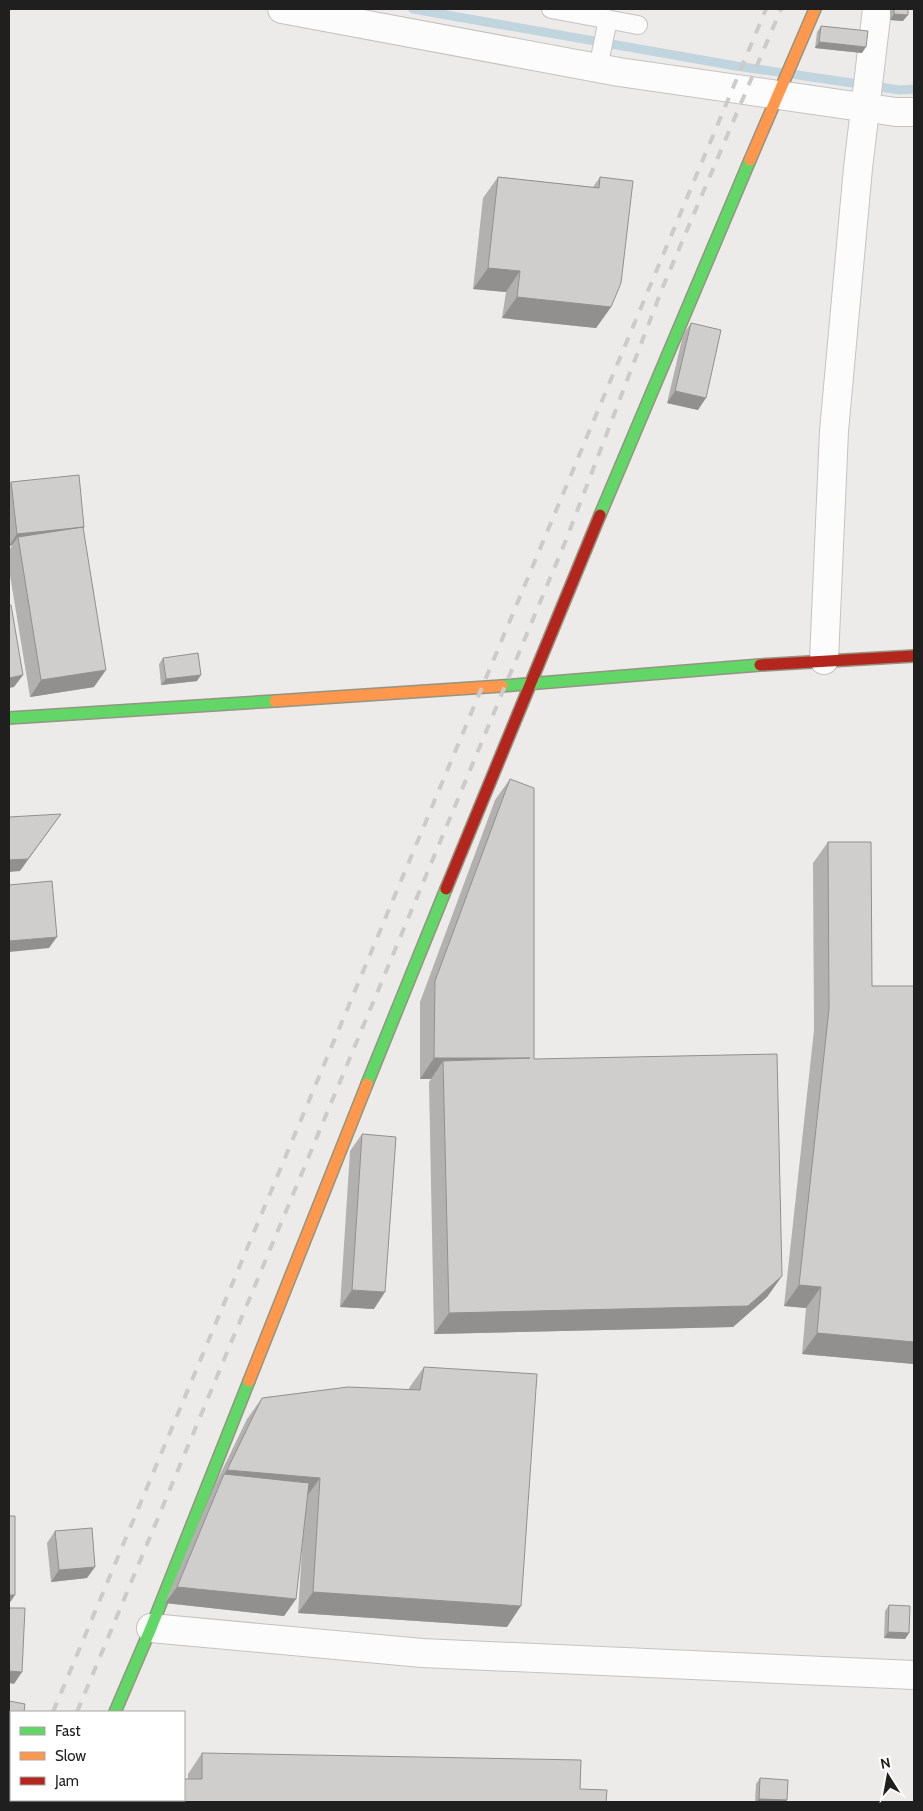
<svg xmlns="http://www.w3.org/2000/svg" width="923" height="1811" font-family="Cabin,sans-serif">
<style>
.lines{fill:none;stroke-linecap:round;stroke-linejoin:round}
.stream{stroke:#c0d5dd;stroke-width:9}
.lane-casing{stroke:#c4c3c2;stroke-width:20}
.street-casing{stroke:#c4c3c2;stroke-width:30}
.fast-casing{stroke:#939582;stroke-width:14}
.slow-casing{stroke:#939582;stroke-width:14}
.jam-casing{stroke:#939582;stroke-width:14}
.lane{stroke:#fcfcfc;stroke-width:18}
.street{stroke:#fcfcfc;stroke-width:28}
.fast{stroke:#63d668;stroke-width:11}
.slow{stroke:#ff974d;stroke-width:11}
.jam{stroke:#b3261e;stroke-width:11}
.rail{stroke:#cbcbca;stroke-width:4;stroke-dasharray:10 10;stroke-linecap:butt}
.wall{fill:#b3b1af}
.shaded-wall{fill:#92908f}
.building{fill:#d0cecc;stroke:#92908f}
</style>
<rect width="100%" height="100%" fill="#edebe9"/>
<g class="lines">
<path class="stream" d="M 413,9 L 736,66 L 900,90 L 914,89"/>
<g class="lane-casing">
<path id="lane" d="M 551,9 L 638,25
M 598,68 L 608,19"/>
</g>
<g class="street-casing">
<path id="street" d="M 282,9 L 619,72 L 896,112 L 914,112
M 824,660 L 834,431 L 858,168 L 877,9
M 151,1628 L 422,1653 L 914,1675
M 76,1802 L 77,1800"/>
</g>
<g class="fast-casing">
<path id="fast" d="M 600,515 L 750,160
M 502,686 L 760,665
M 9,718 L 275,701
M 367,1084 L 446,889
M 115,1712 L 151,1628 L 249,1381"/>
</g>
<g class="slow-casing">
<path id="slow" d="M 750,160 L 815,9
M 275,701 L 502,686
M 249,1381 L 367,1084"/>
</g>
<g class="jam-casing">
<path id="jam" d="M 760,665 L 914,656
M 446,889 L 600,515"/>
</g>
<use href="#lane" class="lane"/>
<use href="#street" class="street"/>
<use href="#fast" class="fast"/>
<use href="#slow" class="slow"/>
<use href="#jam" class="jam"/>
<path class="rail" d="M 53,1712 L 766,9
M 77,1712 L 566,540 L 662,289 L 781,9
M 15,1802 L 16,1800
M 38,1802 L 39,1800"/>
</g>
<path class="wall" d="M 890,9 L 908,9 L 903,21 L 890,20 Z
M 821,26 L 862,53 L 815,48 L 817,32 Z
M 498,177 L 593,187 L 600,177 L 611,307 L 596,328 L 502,318 L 506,292 L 473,289 L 483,198 Z
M 691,323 L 698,410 L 667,403 L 683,335 Z
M 11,482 L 83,529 L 94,687 L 30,697 L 9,569 L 9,551 L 12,545 L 9,546 L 9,485 Z
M 163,658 L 197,681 L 161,685 L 159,664 Z
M 510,779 L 534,1059 L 782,1276 L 767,1297 L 733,1327 L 434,1334 L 429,1082 L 431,1079 L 420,1079 L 420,1002 L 495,800 Z
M 828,842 L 872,986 L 914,1364 L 802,1354 L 806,1308 L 784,1306 L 814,1030 L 813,863 Z
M 362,1134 L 374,1309 L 340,1307 L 350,1151 Z
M 424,1367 L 507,1627 L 298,1613 L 303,1534 L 296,1599 L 284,1616 L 165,1603 L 212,1491 L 247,1419 L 262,1398 L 409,1390 L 409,1388 Z
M 55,1531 L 87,1578 L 51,1582 L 47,1543 Z
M 889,1605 L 909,1633 L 905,1639 L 884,1638 L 885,1611 Z
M 202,1753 L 580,1789 L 606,1802 L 135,1802 L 135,1800 L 184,1800 L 188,1779 L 188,1774 Z
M 760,1778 L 787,1800 L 785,1802 L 755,1802 L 756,1784 Z"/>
<path class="shaded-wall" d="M 894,14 L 908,15 L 903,21 L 890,20 Z
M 819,42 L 866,47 L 862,53 L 815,48 Z
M 488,268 L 520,271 L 506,292 L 473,289 Z
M 517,297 L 611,307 L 596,328 L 502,318 Z
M 675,391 L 706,398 L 698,410 L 667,403 Z
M 84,527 L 76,539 L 18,537 L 12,545 L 9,546 L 17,534 Z
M 106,670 L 94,687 L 30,697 L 41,680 Z
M 23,675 L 14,687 L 9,688 L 9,678 Z
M 201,675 L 197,681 L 161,685 L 166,679 Z
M 61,814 L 20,871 L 9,872 L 9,860 Z
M 57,937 L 49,948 L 9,952 L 9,941 Z
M 434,1058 L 530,1058 L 443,1061 L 431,1079 L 420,1079 Z
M 782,1276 L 767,1297 L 733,1327 L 434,1334 L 449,1313 Z
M 799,1285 L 821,1287 L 806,1308 L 784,1306 Z
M 352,1290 L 385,1292 L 374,1309 L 340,1307 Z
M 817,1333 L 914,1342 L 914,1364 L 802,1354 Z
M 227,1470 L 320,1478 L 305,1499 L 224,1474 Z
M 95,1567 L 87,1578 L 51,1582 L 59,1570 Z
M 177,1587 L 296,1599 L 284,1616 L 165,1603 Z
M 313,1592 L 521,1606 L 507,1627 L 298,1613 Z
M 9,1595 L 15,1595 L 9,1604 Z
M 888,1632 L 909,1633 L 905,1639 L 884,1638 Z
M 9,1671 L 22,1672 L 14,1684 L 9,1683 Z
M 9,1760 L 11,1760 L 11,1769 L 9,1772 Z
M 759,1799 L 787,1800 L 785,1802 L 756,1802 Z"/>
<path class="building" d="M 894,9 L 908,9 L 908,15 L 894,14 Z
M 821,26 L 868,31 L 866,47 L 819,42 Z
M 498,177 L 599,188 L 600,177 L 633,181 L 621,283 L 611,307 L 517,297 L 520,271 L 488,268 Z
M 691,323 L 721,330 L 706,398 L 675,391 Z
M 79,475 L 84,527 L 17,534 L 11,482 Z
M 83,527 L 106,670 L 41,680 L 18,537 Z
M 9,605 L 11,605 L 23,675 L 9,678 Z
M 198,653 L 201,675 L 166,679 L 163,658 Z
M 510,779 L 534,788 L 534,1059 L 777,1054 L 782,1276 L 748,1306 L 449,1313 L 443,1061 L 530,1058 L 434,1058 L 435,981 Z
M 61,814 L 28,859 L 9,860 L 9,817 Z
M 828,842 L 871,842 L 872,986 L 914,986 L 914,1342 L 817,1333 L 821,1287 L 799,1285 L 829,1009 Z
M 52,881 L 57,937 L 9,941 L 9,885 Z
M 362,1134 L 396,1137 L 385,1292 L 352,1290 Z
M 424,1367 L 537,1374 L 521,1606 L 313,1592 L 320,1478 L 227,1470 L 262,1398 L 348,1387 L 420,1390 Z
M 224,1474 L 309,1483 L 296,1599 L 177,1587 Z
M 9,1516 L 15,1516 L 15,1595 L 9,1595 Z
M 92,1528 L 95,1567 L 59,1570 L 55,1531 Z
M 889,1605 L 910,1606 L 909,1633 L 888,1632 Z
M 9,1608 L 25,1608 L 22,1672 L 9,1671 Z
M 9,1701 L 25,1704 L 24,1712 L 11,1712 L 11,1760 L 9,1760 Z
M 202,1753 L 581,1760 L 580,1789 L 607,1790 L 606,1802 L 150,1802 L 150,1800 L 184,1800 L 184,1779 L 202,1779 Z
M 760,1778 L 788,1780 L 787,1800 L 759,1799 Z"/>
<rect width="923" height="1811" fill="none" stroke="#1f1f1f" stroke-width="20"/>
<rect x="10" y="1711" width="175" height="90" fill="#ffffff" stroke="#a5a5a5"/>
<rect x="20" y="1727" width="25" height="8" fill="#63d668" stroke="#a5a5a5"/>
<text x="55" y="1736" font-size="15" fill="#1f1f1f">Fast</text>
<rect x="20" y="1752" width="25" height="8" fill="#ff974d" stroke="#a5a5a5"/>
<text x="55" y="1761" font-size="15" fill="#1f1f1f">Slow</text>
<rect x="20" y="1777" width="25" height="8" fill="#b3261e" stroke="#a5a5a5"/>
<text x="55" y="1786" font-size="15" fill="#1f1f1f">Jam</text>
<g transform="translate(888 1776) rotate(349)" stroke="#ffffff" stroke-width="4" paint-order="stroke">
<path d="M0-4L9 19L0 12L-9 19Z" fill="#1f1f1f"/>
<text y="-8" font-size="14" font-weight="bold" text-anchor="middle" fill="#1f1f1f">N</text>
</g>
</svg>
